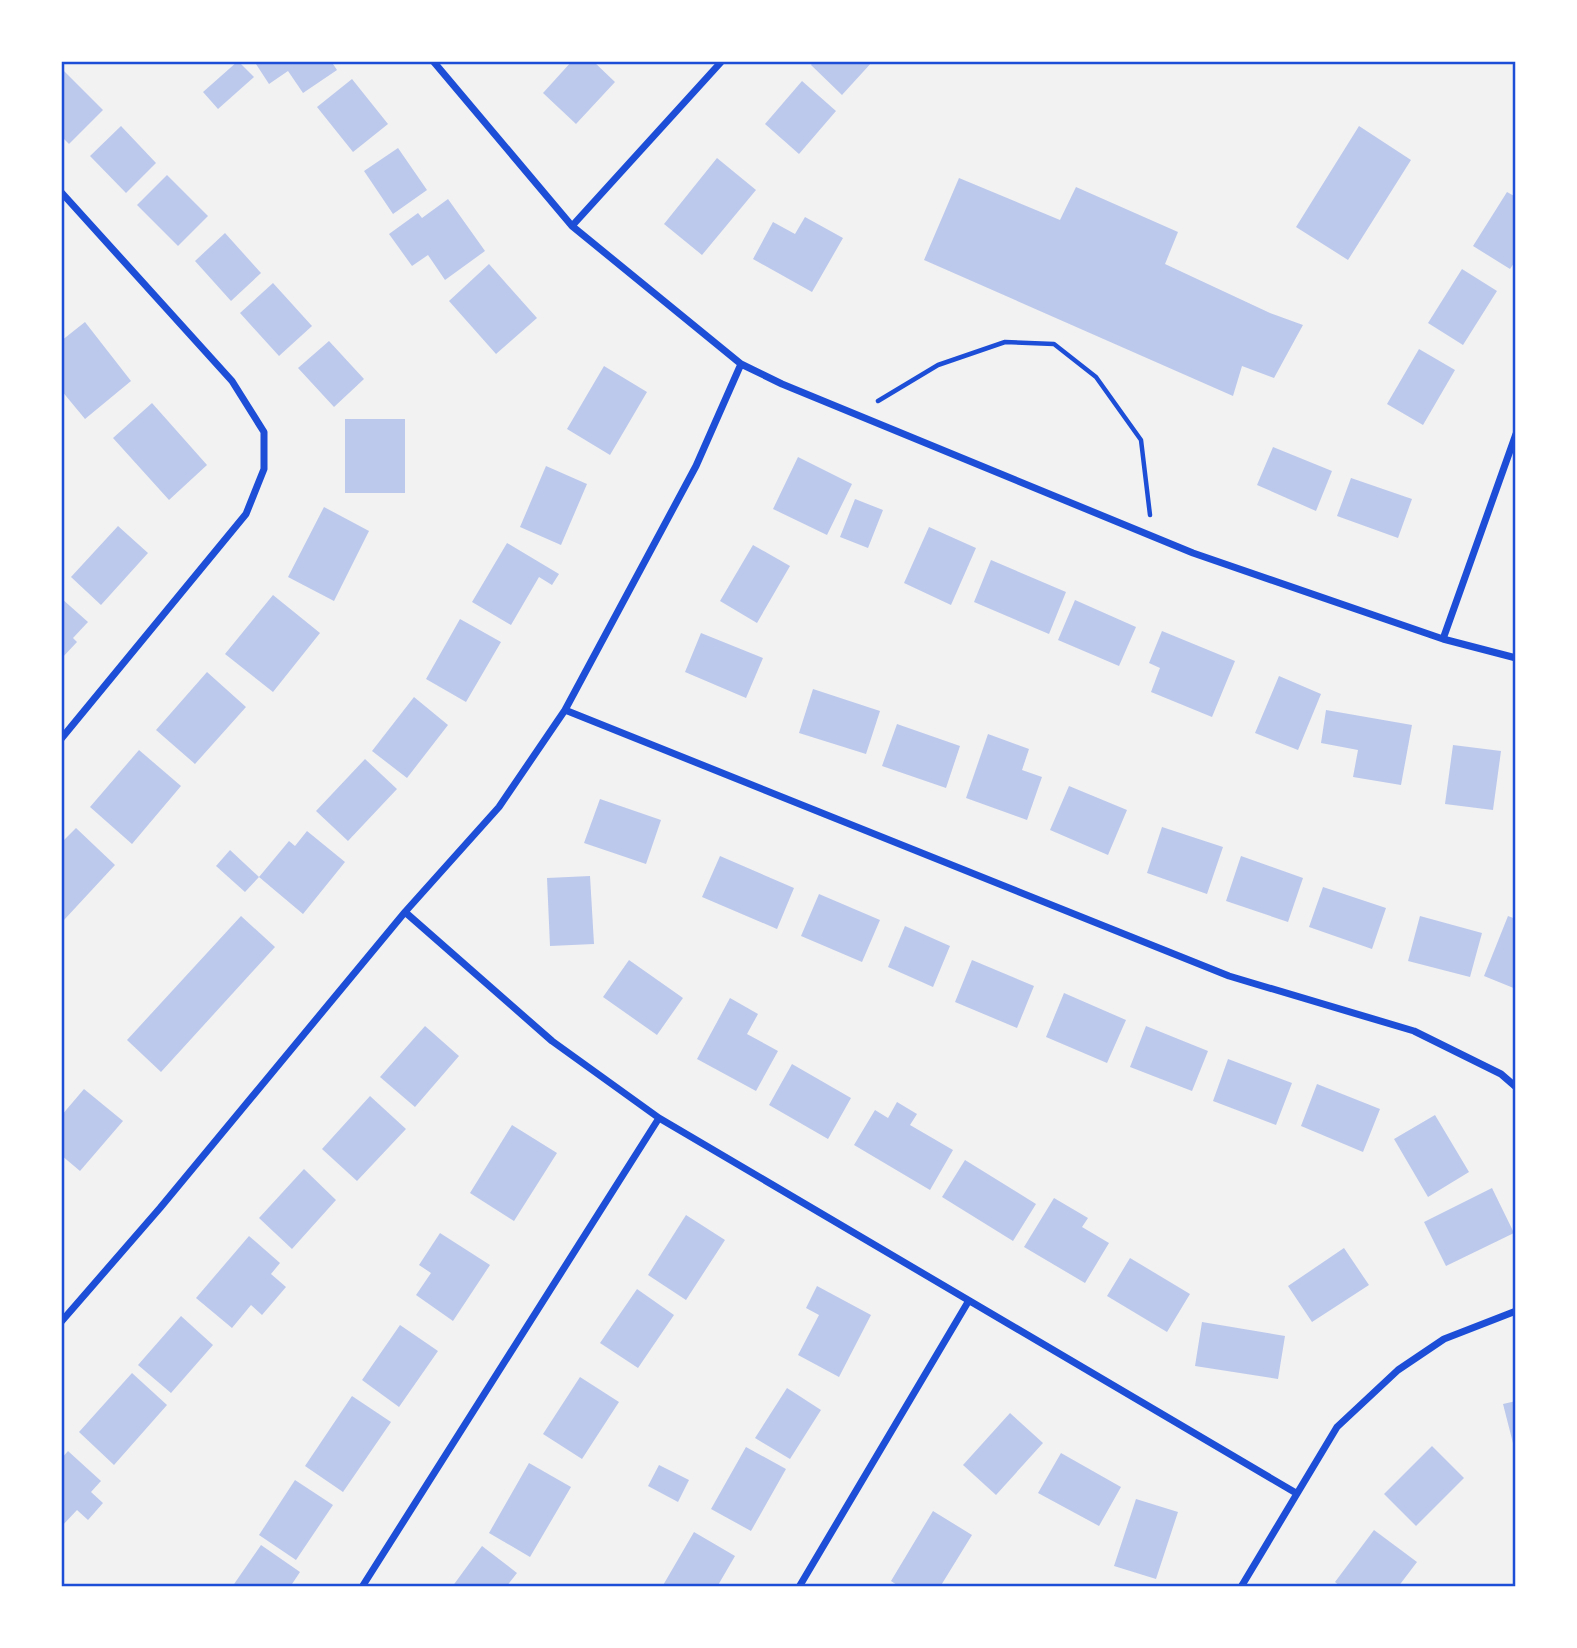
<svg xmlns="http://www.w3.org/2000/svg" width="1577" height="1648" font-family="Quicksand,sans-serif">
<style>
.building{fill:#bdc9ec}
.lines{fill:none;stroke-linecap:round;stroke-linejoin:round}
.path{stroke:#1d4ed8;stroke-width:4.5}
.minor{stroke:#1d4ed8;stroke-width:7}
.neatline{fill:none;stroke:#1d4ed8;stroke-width:2.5}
</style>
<rect width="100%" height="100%" fill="#f2f2f2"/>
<path class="building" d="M 238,61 L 254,77 L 218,109 L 203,92 Z
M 254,61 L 331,61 L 337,70 L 303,93 L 288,71 L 269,84 Z
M 572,61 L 593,61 L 615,82 L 576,124 L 543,93 Z
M 814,61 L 873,61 L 842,95 L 811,65 Z
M 63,70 L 103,110 L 69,144 L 61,136 L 61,72 Z
M 352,79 L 388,124 L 353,152 L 317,107 Z
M 802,81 L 836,111 L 799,154 L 765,124 Z
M 121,126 L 156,163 L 126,193 L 90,156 Z
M 1359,126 L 1411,160 L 1348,260 L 1296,227 Z
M 398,148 L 427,190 L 393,214 L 364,171 Z
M 717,158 L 756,190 L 702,255 L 664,224 Z
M 167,175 L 208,216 L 178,246 L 137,205 Z
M 959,178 L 1060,220 L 1076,187 L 1178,232 L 1165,264 L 1270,313 L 1303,325 L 1274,378 L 1242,366 L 1233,396 L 924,260 Z
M 1507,192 L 1516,197 L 1516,260 L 1510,269 L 1473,246 Z
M 448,199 L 485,251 L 445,280 L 428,255 L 412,266 L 389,234 L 418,213 L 422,218 Z
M 805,217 L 843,238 L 812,292 L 753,259 L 773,222 L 795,234 Z
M 225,233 L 261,273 L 231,301 L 195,261 Z
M 489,264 L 537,318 L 496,354 L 449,301 Z
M 1462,269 L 1497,291 L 1463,345 L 1428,323 Z
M 273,283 L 312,326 L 279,356 L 240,313 Z
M 85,322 L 131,381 L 85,419 L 61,390 L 61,341 Z
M 329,341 L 364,379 L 334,407 L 298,368 Z
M 1419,349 L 1455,370 L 1423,425 L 1387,404 Z
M 604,366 L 647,392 L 610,455 L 567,429 Z
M 152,403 L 207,465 L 169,500 L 113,438 Z
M 345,419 L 405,419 L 405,493 L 345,493 Z
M 1273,447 L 1332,471 L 1316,511 L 1257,485 Z
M 798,457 L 852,484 L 827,535 L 773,509 Z
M 546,466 L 587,484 L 561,545 L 520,527 Z
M 1351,478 L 1412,499 L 1398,538 L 1337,516 Z
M 855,499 L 883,510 L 868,548 L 840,537 Z
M 324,507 L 369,531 L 334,601 L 288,577 Z
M 118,526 L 148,553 L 101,605 L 71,577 Z
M 929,527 L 976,548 L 951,605 L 904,583 Z
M 507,543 L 559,574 L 552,585 L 539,577 L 511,625 L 472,602 Z
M 753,545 L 790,566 L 757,623 L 720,601 Z
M 991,560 L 1066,592 L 1049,634 L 974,602 Z
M 273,595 L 320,633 L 273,692 L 225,654 Z
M 61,598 L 88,622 L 73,638 L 77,642 L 61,659 Z
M 1075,600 L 1136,627 L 1119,666 L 1058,640 Z
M 460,619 L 501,642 L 466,702 L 426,679 Z
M 1162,631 L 1235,661 L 1212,717 L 1151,692 L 1160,668 L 1149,663 Z
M 701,633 L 763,658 L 746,698 L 685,672 Z
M 207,672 L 246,707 L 195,764 L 156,730 Z
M 1279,676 L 1321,694 L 1298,750 L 1255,733 Z
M 813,689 L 880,711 L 866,754 L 799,733 Z
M 414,697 L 448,725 L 407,778 L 372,751 Z
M 1326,710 L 1412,725 L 1401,785 L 1353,777 L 1358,750 L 1321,743 Z
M 897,724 L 960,746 L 946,788 L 882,766 Z
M 988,734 L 1029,749 L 1022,770 L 1042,777 L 1027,820 L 966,798 Z
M 1453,745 L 1501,751 L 1493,810 L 1445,804 Z
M 139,750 L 181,786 L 132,844 L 90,807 Z
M 365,759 L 397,789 L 348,841 L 316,811 Z
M 1069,786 L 1127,810 L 1108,855 L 1050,830 Z
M 600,799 L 661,820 L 646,864 L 584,843 Z
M 1162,827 L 1223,847 L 1207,894 L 1147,873 Z
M 76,828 L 115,865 L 64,920 L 61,917 L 61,843 Z
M 307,831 L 345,862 L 303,914 L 259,877 L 289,841 L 295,846 Z
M 230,850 L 259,877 L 245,892 L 216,866 Z
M 720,856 L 794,888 L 777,929 L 702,897 Z
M 1241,856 L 1303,878 L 1288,922 L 1226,901 Z
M 590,876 L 594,944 L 550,946 L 547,878 Z
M 1323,887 L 1386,908 L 1372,949 L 1309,927 Z
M 819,894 L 880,920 L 862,962 L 801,936 Z
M 241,916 L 275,947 L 161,1072 L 127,1040 Z
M 1420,916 L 1482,933 L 1470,977 L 1408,961 Z
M 1508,916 L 1516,919 L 1516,989 L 1484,976 Z
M 905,926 L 950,946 L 933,987 L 888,967 Z
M 629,960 L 683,998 L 657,1035 L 603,997 Z
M 972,960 L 1034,986 L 1017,1028 L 955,1002 Z
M 1064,993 L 1126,1020 L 1107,1063 L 1046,1037 Z
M 730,998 L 758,1014 L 747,1034 L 778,1051 L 756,1091 L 697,1059 Z
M 425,1026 L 459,1056 L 415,1107 L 380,1077 Z
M 1146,1026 L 1208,1051 L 1192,1091 L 1130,1067 Z
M 1228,1059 L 1292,1083 L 1276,1125 L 1213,1101 Z
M 792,1064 L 851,1098 L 828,1139 L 769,1105 Z
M 1317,1084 L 1380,1109 L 1363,1152 L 1301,1126 Z
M 84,1089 L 123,1121 L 80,1171 L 61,1155 L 61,1116 Z
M 370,1096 L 406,1129 L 357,1181 L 322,1149 Z
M 897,1102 L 917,1114 L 910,1125 L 953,1150 L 930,1190 L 854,1145 L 875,1110 L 888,1118 Z
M 1435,1115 L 1469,1172 L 1428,1197 L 1394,1139 Z
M 512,1125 L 557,1153 L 514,1221 L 470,1193 Z
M 965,1160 L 1036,1204 L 1013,1241 L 942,1197 Z
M 304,1169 L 336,1200 L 292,1249 L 259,1218 Z
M 1492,1188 L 1514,1233 L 1446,1266 L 1424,1222 Z
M 1054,1198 L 1088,1218 L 1082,1227 L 1109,1243 L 1085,1283 L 1024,1247 Z
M 686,1215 L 725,1240 L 686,1300 L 648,1275 Z
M 440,1233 L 490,1265 L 453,1321 L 416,1295 L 431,1273 L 419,1265 Z
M 249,1236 L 280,1263 L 271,1274 L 286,1287 L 262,1315 L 251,1305 L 232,1328 L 196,1298 Z
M 1344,1248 L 1369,1285 L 1312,1322 L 1288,1286 Z
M 1130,1258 L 1190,1294 L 1167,1332 L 1107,1296 Z
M 817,1286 L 871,1315 L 839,1377 L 798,1355 L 819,1315 L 806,1308 Z
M 637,1289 L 674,1315 L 638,1368 L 600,1343 Z
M 181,1316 L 213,1345 L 171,1393 L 138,1365 Z
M 1202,1322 L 1285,1336 L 1278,1379 L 1195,1366 Z
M 400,1325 L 438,1351 L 399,1407 L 362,1380 Z
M 132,1373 L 167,1405 L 114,1465 L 79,1432 Z
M 580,1377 L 619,1402 L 582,1459 L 543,1434 Z
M 787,1388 L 821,1410 L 790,1459 L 755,1438 Z
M 352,1396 L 391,1422 L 343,1492 L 305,1466 Z
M 1516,1401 L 1516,1451 L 1515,1451 L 1503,1404 Z
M 1010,1413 L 1043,1443 L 996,1495 L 963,1465 Z
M 1432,1446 L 1464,1478 L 1416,1526 L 1384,1494 Z
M 746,1447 L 786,1469 L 751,1531 L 711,1509 Z
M 68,1451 L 101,1481 L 91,1492 L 103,1503 L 88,1520 L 77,1510 L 61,1527 L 61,1459 Z
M 1061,1453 L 1121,1487 L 1099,1526 L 1038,1493 Z
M 529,1463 L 571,1487 L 530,1557 L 489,1533 Z
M 659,1465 L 689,1480 L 678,1502 L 648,1486 Z
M 295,1480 L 333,1505 L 296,1560 L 259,1535 Z
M 1136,1499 L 1178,1512 L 1156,1579 L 1114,1566 Z
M 933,1511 L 972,1535 L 940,1587 L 900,1587 L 891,1581 Z
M 1374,1530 L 1417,1562 L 1398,1587 L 1341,1587 L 1335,1582 Z
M 694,1532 L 735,1556 L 717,1587 L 662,1587 Z
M 261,1545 L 300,1572 L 290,1587 L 232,1587 Z
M 482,1546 L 517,1573 L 506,1587 L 452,1587 Z"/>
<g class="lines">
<path class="path" d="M 878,401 L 938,365 L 1005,342 L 1054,344 L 1096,377 L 1141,440 L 1150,515"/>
<path class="minor" d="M 433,61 L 572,226 L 741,364 L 782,384 L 1193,553 L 1443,639 L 1516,658
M 61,192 L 232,381 L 264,432 L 264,469 L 246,514 L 61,739
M 572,226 L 722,61
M 1443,639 L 1516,434
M 565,710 L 1229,976 L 1414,1031 L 1501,1074 L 1516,1087
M 405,912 L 552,1041 L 659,1118 L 1296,1493
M 61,1322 L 160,1208 L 405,912 L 499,807 L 565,710 L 696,466 L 741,364
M 362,1587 L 659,1118
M 799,1587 L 968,1302
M 1241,1587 L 1337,1427 L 1398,1370 L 1444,1339 L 1516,1311"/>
</g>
<rect width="1577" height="1648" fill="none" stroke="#ffffff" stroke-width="126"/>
<rect x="63" y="63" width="1451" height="1522" class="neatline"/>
</svg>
